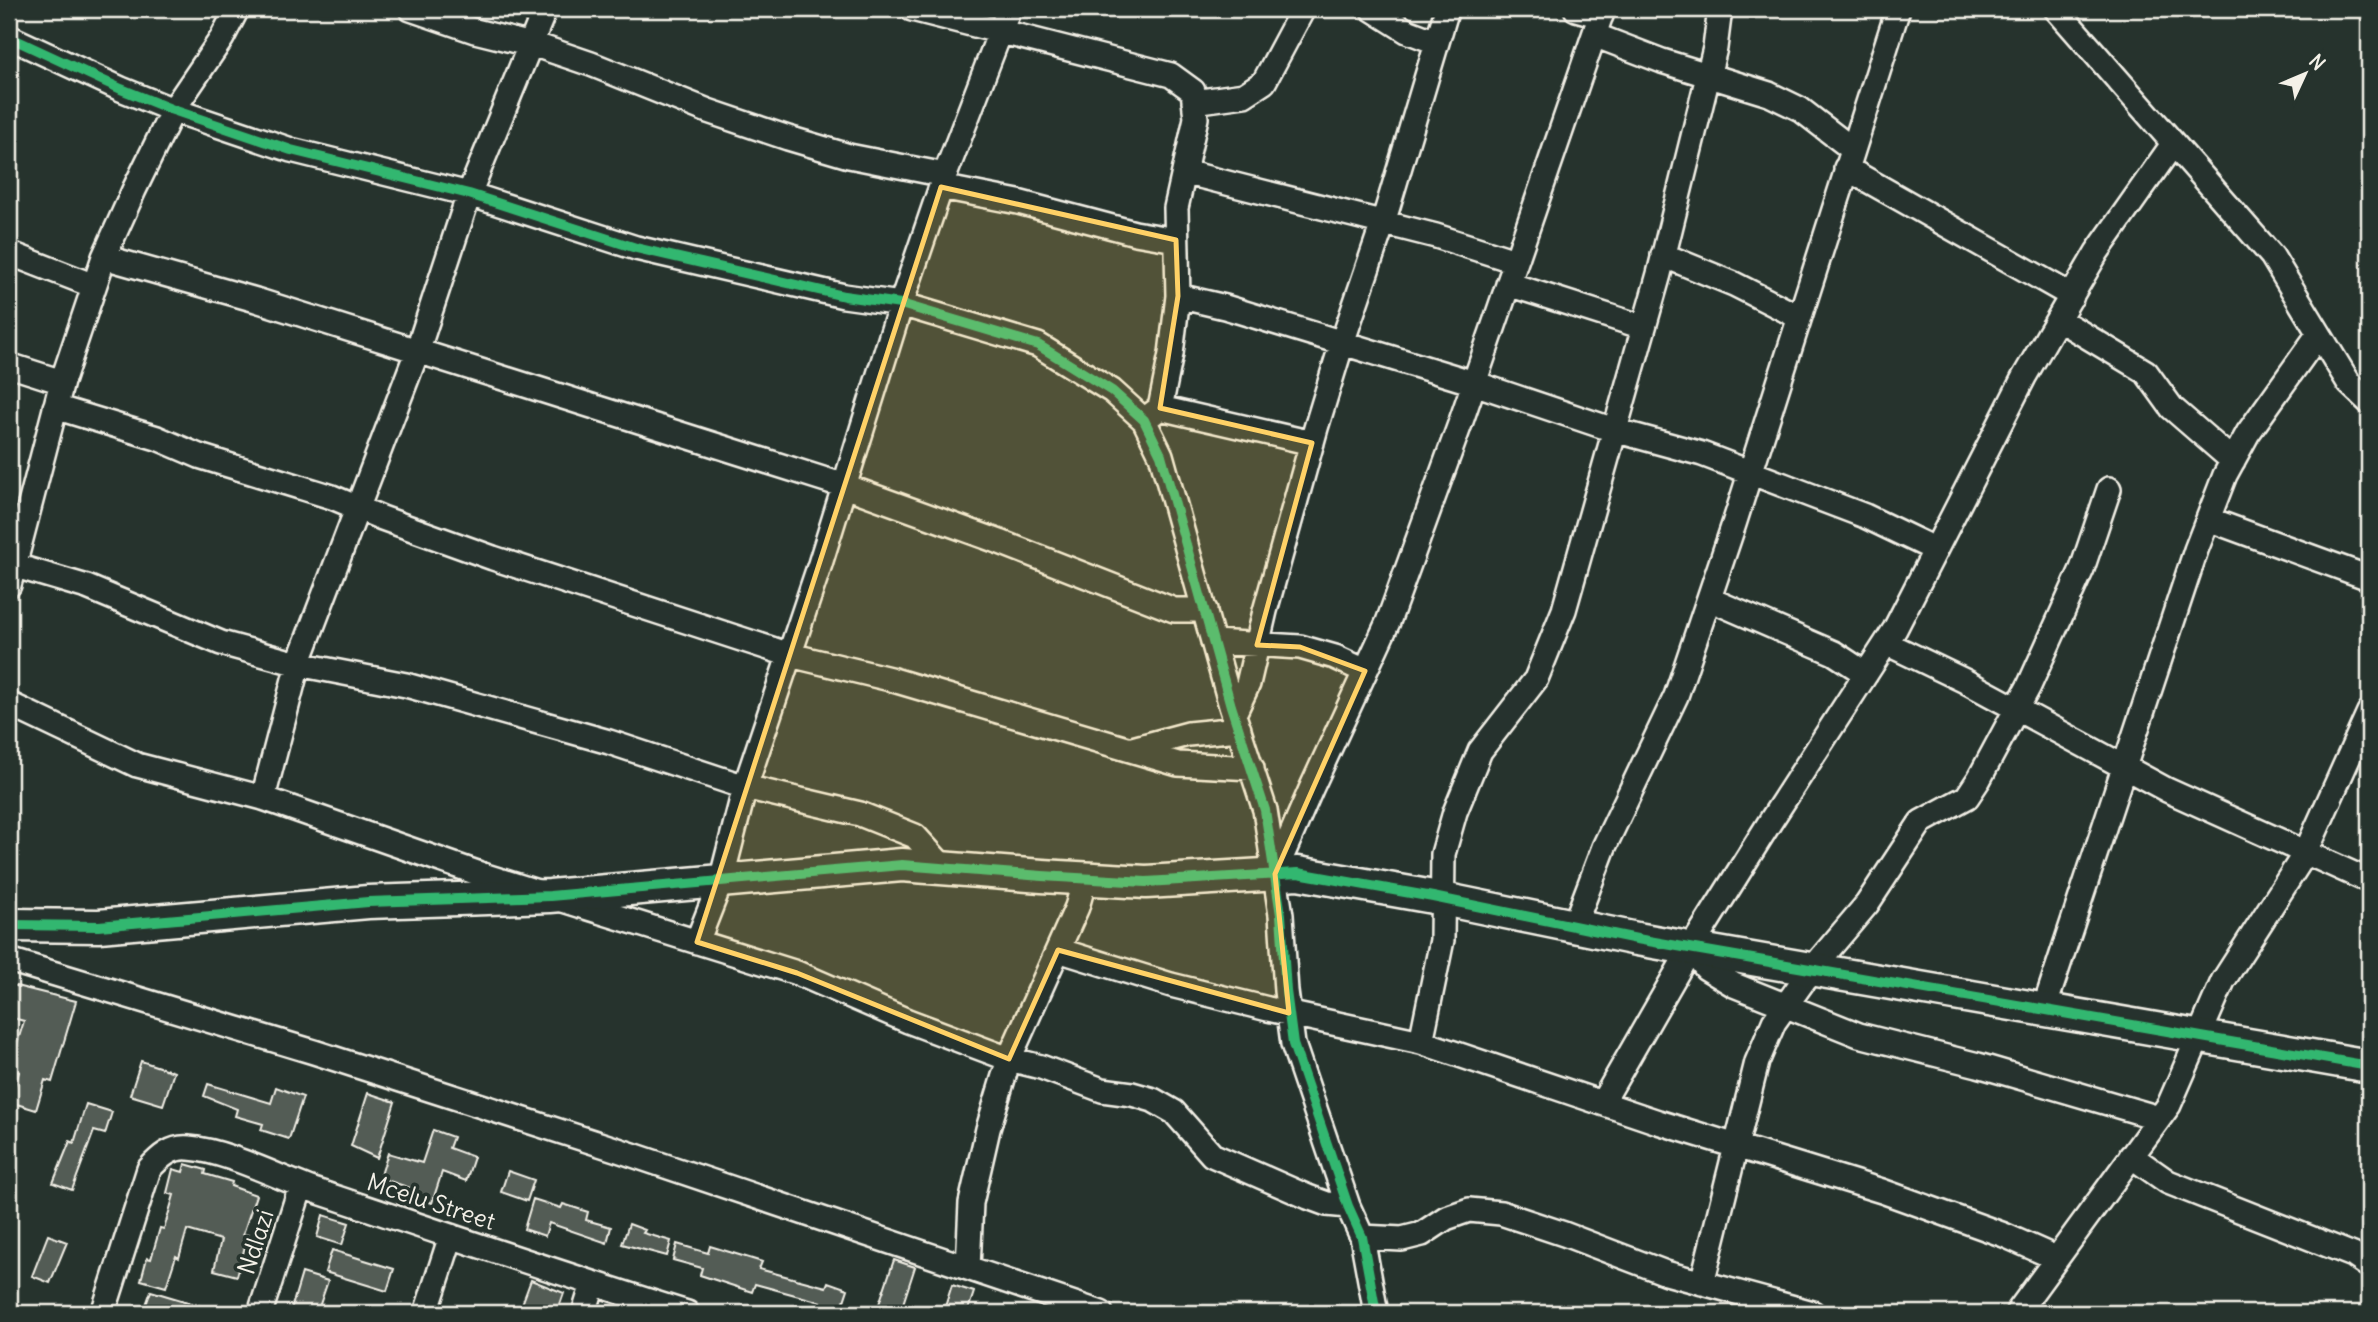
<svg xmlns="http://www.w3.org/2000/svg" width="2378" height="1322" font-family="Delius,sans-serif">
<style>
.building{fill:#525c55;stroke:#f4f1e8;stroke-width:2}
.lines{fill:none;stroke-linecap:round;stroke-linejoin:round}
.street-casing{stroke:#f4f1e8;stroke-width:28}
.secondary-casing{stroke:#f4f1e8;stroke-width:37}
.street{stroke:#26332d;stroke-width:23}
.secondary{stroke:#26332d;stroke-width:32}
.cycleway-casing{stroke:#26332d;stroke-width:15}
.cycleway{stroke:#33b770;stroke-width:10}
.marked{fill:#ffd166;fill-opacity:0.2;stroke:#ffd166;stroke-width:5;stroke-linejoin:round}
.labels{text-anchor:middle;stroke-width:7;stroke-linejoin:round;paint-order:stroke}
.street-label{font-size:24px;fill:#f4f1e8;stroke:#26332d}
</style>
<rect width="100%" height="100%" fill="#26332d"/>
<filter id="ink" filterUnits="userSpaceOnUse"><feTurbulence type="fractalNoise" baseFrequency=".0143" numOctaves="2"/><feDisplacementMap in="SourceGraphic" scale="14" xChannelSelector="R" yChannelSelector="G"/><feConvolveMatrix kernelMatrix="1 2 1 2 8 2 1 2 1" color-interpolation-filters="sRGB"/></filter>
<g filter="url(#ink)">
<path class="building" d="M 12,985 L 76,1001 L 52,1082 L 45,1080 L 36,1110 L 10,1102 L 19,1072 L 9,1069 L 24,1021 L 9,1017 L 9,999 Z
M 141,1061 L 174,1072 L 163,1105 L 130,1095 Z
M 208,1084 L 271,1103 L 276,1087 L 303,1097 L 289,1139 L 261,1130 L 263,1124 L 235,1116 L 237,1109 L 204,1096 Z
M 368,1093 L 395,1102 L 377,1158 L 351,1146 Z
M 86,1104 L 112,1112 L 105,1134 L 94,1131 L 72,1190 L 53,1183 L 70,1141 L 74,1143 Z
M 433,1130 L 453,1137 L 449,1148 L 474,1157 L 466,1181 L 442,1172 L 432,1203 L 411,1196 L 414,1189 L 380,1178 L 388,1153 L 422,1163 Z
M 185,1164 L 206,1170 L 205,1174 L 232,1182 L 231,1186 L 256,1195 L 243,1234 L 248,1235 L 237,1276 L 214,1270 L 221,1240 L 187,1230 L 179,1258 L 176,1256 L 166,1287 L 141,1280 L 147,1258 L 151,1259 L 160,1228 L 164,1229 L 174,1195 L 167,1193 L 173,1169 L 183,1172 Z
M 508,1171 L 534,1180 L 527,1201 L 501,1192 Z
M 533,1199 L 561,1208 L 563,1204 L 588,1212 L 586,1220 L 611,1227 L 607,1243 L 549,1223 L 545,1236 L 524,1229 Z
M 323,1215 L 349,1223 L 342,1245 L 317,1237 Z
M 629,1224 L 645,1230 L 643,1233 L 671,1241 L 667,1256 L 622,1244 Z
M 48,1235 L 67,1242 L 50,1283 L 32,1276 Z
M 677,1244 L 708,1253 L 710,1246 L 762,1262 L 759,1269 L 826,1287 L 828,1282 L 848,1289 L 840,1313 L 817,1313 L 821,1302 L 755,1284 L 752,1292 L 700,1275 L 702,1268 L 673,1260 Z
M 332,1250 L 394,1269 L 387,1291 L 325,1272 Z
M 894,1260 L 915,1267 L 900,1313 L 876,1313 Z
M 302,1273 L 328,1281 L 317,1313 L 290,1313 Z
M 531,1280 L 564,1293 L 557,1313 L 536,1313 L 521,1307 Z
M 952,1285 L 974,1292 L 967,1313 L 943,1313 Z
M 151,1291 L 211,1309 L 210,1313 L 143,1313 Z"/>
<g class="lines">
<g class="street-casing">
<path id="street" d="M 411,9 L 475,31 L 544,48 L 591,64 L 708,111 L 788,138 L 849,156 L 945,175
M 912,9 L 1171,75 L 1193,91 L 1196,118 L 1176,208 L 1178,296 L 1171,354 L 1160,408 L 1144,420
M 1372,9 L 1407,31 L 1436,42
M 1576,9 L 1601,16
M 2056,9 L 2272,256 L 2349,383 L 2369,402
M 1594,35 L 1662,61 L 1769,94 L 1800,109 L 1852,149
M 9,37 L 121,89 L 173,110 L 291,150 L 469,194 L 636,248 L 844,296 L 901,304 L 1038,345 L 1112,391 L 1144,420 L 1161,455 L 1231,706 L 1265,810 L 1281,915 L 1286,991 L 1293,1044 L 1348,1206 L 1362,1237 L 1376,1313
M 1194,102 L 1244,95 L 1264,82 L 1303,9
M 1846,168 L 2072,296
M 1184,172 L 1436,236 L 1515,261
M 941,187 L 1018,202 L 1135,233 L 1176,240
M 9,253 L 94,286
M 1663,255 L 1734,284 L 1799,317
M 104,257 L 256,300 L 845,486 L 1000,542 L 1174,610 L 1205,610
M 1508,284 L 1643,327
M 1178,296 L 1225,307 L 1474,383 L 1614,430 L 1702,454 L 1865,516 L 1934,549
M 2058,319 L 2146,372 L 2172,408 L 2233,461
M 9,365 L 62,382
M 55,407 L 157,438 L 199,456 L 332,497 L 382,518 L 493,558 L 790,655 L 890,679 L 1178,764 L 1252,768
M 1160,408 L 1312,443
M 2208,519 L 2369,578
M 9,564 L 87,587 L 221,643 L 298,664 L 406,685 L 609,742 L 745,787 L 860,814 L 915,836 L 944,868
M 9,585 L 62,382 L 104,257 L 134,190 L 173,110 L 222,38 L 237,9
M 1709,599 L 1834,653 L 1866,674
M 1213,642 L 1300,647 L 1335,657 L 1365,671
M 1886,643 L 1965,681 L 2167,790 L 2369,881
M 9,704 L 137,765 L 263,798 L 486,876 L 797,973 L 908,1021 L 1009,1059 L 1041,1067 L 1102,1090 L 1132,1094 L 1153,1100 L 1174,1112 L 1212,1155 L 1308,1197 L 1327,1204 L 1348,1206
M 1234,714 L 1248,684 L 1265,611 L 1316,428 L 1342,343 L 1383,223 L 1447,9
M 1132,749 L 1188,734 L 1239,729
M 263,798 L 298,664 L 417,352 L 469,194 L 545,9
M 1275,872 L 1311,789 L 1388,622 L 1460,424 L 1603,9
M 1574,926 L 1604,847 L 1676,696 L 1734,524 L 1898,9
M 697,942 L 721,881 L 745,787 L 820,564 L 901,304 L 945,175 L 1009,9
M 1691,948 L 1706,968 L 1734,985 L 1859,1035 L 1978,1065 L 2159,1118
M 1058,950 L 1171,985 L 1268,1009 L 1421,1042 L 1658,1122 L 1882,1191 L 2004,1235 L 2056,1258
M 9,960 L 314,1052 L 618,1150 L 1101,1313
M 2044,1009 L 2196,550 L 2225,475 L 2248,433 L 2318,335
M 1421,1042 L 1442,940 L 1443,854 L 1455,812 L 1480,751 L 1536,679 L 1564,610 L 1659,274 L 1715,48 L 1720,9
M 1602,1103 L 1691,948 L 1770,822 L 1895,629 L 2024,377 L 2097,252 L 2173,144
M 2131,1156 L 2168,1182 L 2353,1255 L 2369,1266
M 1362,1237 L 1402,1239 L 1422,1234 L 1446,1218 L 1469,1210 L 1501,1213 L 1564,1234 L 1666,1273 L 1813,1313
M 968,1268 L 971,1203 L 988,1129 L 1009,1059 L 1077,907 L 1085,879
M 1702,1283 L 1757,1062 L 1774,1022 L 1812,969 L 1867,904 L 1921,822 L 1967,797 L 1979,779 L 2029,686 L 2082,569 L 2109,489
M 103,1313 L 149,1169 C 160,1157 172,1146 189,1148 C 228,1151 281,1179 319,1192 C 442,1233 564,1275 687,1313
M 260,1313 L 301,1186
M 426,1313 L 451,1236
M 584,1313 L 593,1284
M 2017,1313 L 2169,1105 L 2223,981 L 2306,852 L 2369,712"/>
</g>
<g class="secondary-casing">
<path id="secondary" d="M 9,925 L 99,926 L 368,902 L 550,896 L 902,865 L 1042,876 L 1146,882 L 1298,873 L 1433,897 L 1637,939 L 2369,1066"/>
</g>
<use href="#street" class="street"/>
<use href="#secondary" class="secondary"/>
<g class="cycleway-casing">
<path id="cycleway" d="M 9,37 L 121,89 L 173,110 L 291,150 L 469,194 L 636,248 L 844,296 L 901,304 L 1038,345 L 1112,391 L 1144,420 L 1161,455 L 1231,706 L 1265,810 L 1281,915 L 1286,991 L 1293,1044 L 1348,1206 L 1362,1237 L 1376,1313
M 9,925 L 99,926 L 368,902 L 550,896 L 902,865 L 1042,876 L 1146,882 L 1298,873 L 1433,897 L 1637,939 L 2369,1066"/>
</g>
<use href="#cycleway" class="cycleway"/>
</g>
</g>
<path class="marked" d="M 941,187 L 1176,240 L 1178,296 L 1160,408 L 1312,443 L 1257,645 L 1300,647 L 1365,671 L 1275,874 L 1289,1013 L 1058,950 L 1009,1059 L 797,973 L 697,942 Z"/>
<g class="labels">
<g class="street-label">
<text transform="translate(431 1202) rotate(18)" y="8">Mcelu Street</text>
<text transform="translate(256 1242) rotate(-72)" y="8">Ndlazi</text>
</g>
</g>
<rect width="2378" height="1322" fill="none" stroke="#26332d" stroke-width="35"/>
<rect x="18" y="18" width="2343" height="1287" fill="none" stroke="#f4f1e8" stroke-width="2.5" filter="url(#ink)"/>
<g transform="translate(2305 74) rotate(46)" stroke="#26332d" stroke-width="5" paint-order="stroke">
<path d="M0-5L12 26L0 18L-12 26Z" fill="#f4f1e8"/>
<text y="-10" font-size="19" font-weight="bold" text-anchor="middle" fill="#f4f1e8">N</text>
</g>
</svg>
